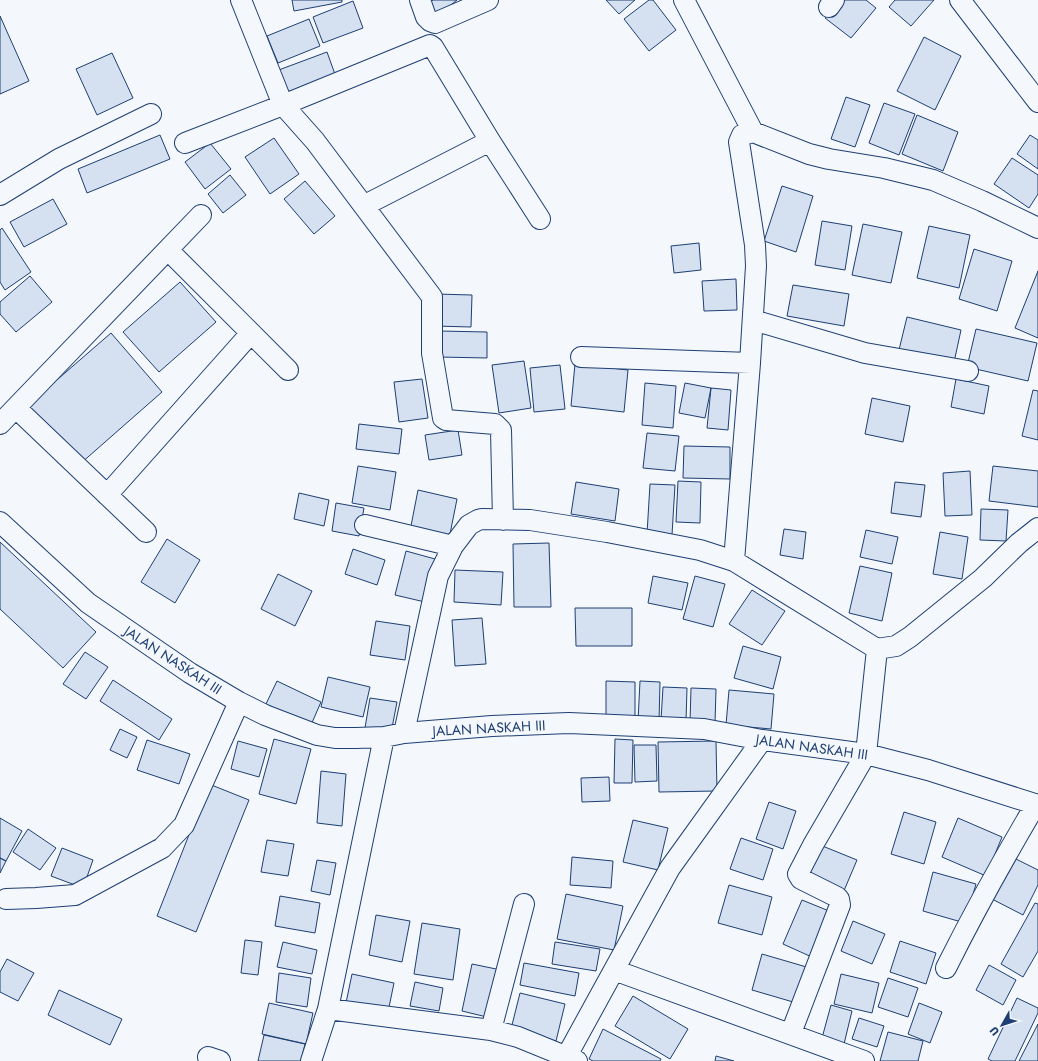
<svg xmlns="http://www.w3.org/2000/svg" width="1038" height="1061" font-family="Jost,sans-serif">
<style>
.building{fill:#d5e0f0;stroke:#1d3f73}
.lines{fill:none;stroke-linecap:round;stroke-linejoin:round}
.street-casing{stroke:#1d3f73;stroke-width:22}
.street{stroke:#f4f7fb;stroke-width:20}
.labels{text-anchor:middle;stroke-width:3;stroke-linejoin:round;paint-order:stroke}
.street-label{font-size:14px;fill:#1d3f73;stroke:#f4f7fb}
</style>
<rect width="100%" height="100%" fill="#f4f7fb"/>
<path class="building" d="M 292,0 L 342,0 L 342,2 L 294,11 Z
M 433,0 L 457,0 L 437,16 L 428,4 Z
M 606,0 L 635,0 L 619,14 Z
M 649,0 L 653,0 L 676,30 L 649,51 L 624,19 Z
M 840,0 L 866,0 L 876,8 L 851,38 L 825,18 Z
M 895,0 L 934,0 L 911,26 L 889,7 Z
M 353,1 L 363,28 L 323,43 L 313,17 Z
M 0,16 L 29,81 L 0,94 Z
M 309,19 L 320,46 L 278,63 L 267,36 Z
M 924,37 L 961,56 L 935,110 L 897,91 Z
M 327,52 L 336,77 L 286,96 L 276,71 Z
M 112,53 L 133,98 L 97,115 L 76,69 Z
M 846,97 L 870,105 L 855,147 L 831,139 Z
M 884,103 L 915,114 L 899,155 L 869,143 Z
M 917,115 L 958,132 L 943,171 L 902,154 Z
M 160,135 L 170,159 L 87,193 L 78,169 Z
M 1030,135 L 1038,140 L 1038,169 L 1017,154 Z
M 274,138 L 299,174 L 270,194 L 245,157 Z
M 210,143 L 231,169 L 205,189 L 185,162 Z
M 1012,158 L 1038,175 L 1038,194 L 1029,208 L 994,184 Z
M 230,175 L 246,195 L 223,213 L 208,194 Z
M 305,181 L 335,216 L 314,234 L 284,199 Z
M 782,186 L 813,196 L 796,252 L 764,241 Z
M 53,199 L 67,224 L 24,247 L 10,222 Z
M 822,221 L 852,226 L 845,270 L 815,265 Z
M 863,224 L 902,232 L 891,283 L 852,275 Z
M 929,226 L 970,235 L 959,288 L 917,278 Z
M 2,228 L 31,272 L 5,290 L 0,282 L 0,230 Z
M 699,243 L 701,270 L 674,273 L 671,246 Z
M 974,249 L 1012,261 L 997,311 L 959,299 Z
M 1038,271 L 1038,338 L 1015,328 Z
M 30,276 L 52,302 L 16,332 L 0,314 L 0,302 Z
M 736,279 L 737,310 L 704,311 L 702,281 Z
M 180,282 L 216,322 L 159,372 L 123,332 Z
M 793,285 L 849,294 L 844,326 L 787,316 Z
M 436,294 L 472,295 L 471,327 L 435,326 Z
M 907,317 L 961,330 L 953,367 L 898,354 Z
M 976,329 L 1037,343 L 1028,381 L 967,367 Z
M 439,331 L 487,332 L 487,358 L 439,357 Z
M 111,333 L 162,392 L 80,464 L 28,405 Z
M 524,361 L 531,408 L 499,413 L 492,365 Z
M 575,364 L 628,370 L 624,412 L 571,406 Z
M 560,365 L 565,409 L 534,412 L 530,368 Z
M 422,379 L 428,418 L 399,422 L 394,382 Z
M 956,379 L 989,386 L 984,414 L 951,407 Z
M 645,383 L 676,386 L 673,428 L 642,425 Z
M 685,383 L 711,388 L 705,418 L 679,413 Z
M 711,388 L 731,390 L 728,430 L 707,428 Z
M 1033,390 L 1038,391 L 1038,440 L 1022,436 Z
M 872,398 L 910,406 L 903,442 L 865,434 Z
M 359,424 L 402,429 L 399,454 L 356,449 Z
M 458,430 L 462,455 L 429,460 L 425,435 Z
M 647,433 L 679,436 L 675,471 L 643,468 Z
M 684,446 L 730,447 L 730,479 L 683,478 Z
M 358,466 L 396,472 L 390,510 L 352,503 Z
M 993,466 L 1038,471 L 1038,507 L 989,501 Z
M 970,471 L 972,515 L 945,516 L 943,473 Z
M 678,481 L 701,482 L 700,523 L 676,522 Z
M 576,482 L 619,489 L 615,521 L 571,514 Z
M 895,482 L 925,485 L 921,517 L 891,513 Z
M 650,484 L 675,485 L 672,535 L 647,534 Z
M 418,490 L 457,499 L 449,539 L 410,531 Z
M 299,493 L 329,500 L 324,526 L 294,519 Z
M 336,503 L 364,508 L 359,536 L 332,531 Z
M 981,509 L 1008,510 L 1006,541 L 980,540 Z
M 784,529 L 806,532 L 803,559 L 780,555 Z
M 866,530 L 898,537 L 892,564 L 860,557 Z
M 940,532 L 968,537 L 962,579 L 933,574 Z
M 167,539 L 200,560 L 175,603 L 141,582 Z
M 0,542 L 96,632 L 63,668 L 0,609 Z
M 549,543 L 551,607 L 514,607 L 513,544 Z
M 353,549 L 385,560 L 377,585 L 345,574 Z
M 406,551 L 435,559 L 425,602 L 395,595 Z
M 860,566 L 892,573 L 882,621 L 849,613 Z
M 455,570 L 503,572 L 501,605 L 454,602 Z
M 278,574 L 312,591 L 295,626 L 261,609 Z
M 653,576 L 688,583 L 682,610 L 648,603 Z
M 695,576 L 725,584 L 713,627 L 683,619 Z
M 752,590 L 785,611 L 762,645 L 729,624 Z
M 575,608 L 632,608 L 632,646 L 576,646 Z
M 482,618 L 486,664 L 455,666 L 452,620 Z
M 376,621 L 410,626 L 405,660 L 370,655 Z
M 743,646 L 781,657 L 773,689 L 734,678 Z
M 85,652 L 108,667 L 86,699 L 63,684 Z
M 328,677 L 370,687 L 363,717 L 321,707 Z
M 113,680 L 172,719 L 159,740 L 100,701 Z
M 277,681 L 321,702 L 311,725 L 266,704 Z
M 606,681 L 635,682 L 635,721 L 606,721 Z
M 640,681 L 660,682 L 659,722 L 638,721 Z
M 663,687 L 687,688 L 686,721 L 661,720 Z
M 691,688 L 716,689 L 715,723 L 690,722 Z
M 729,690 L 774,694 L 771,729 L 726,725 Z
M 370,698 L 397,702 L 391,733 L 365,728 Z
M 120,729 L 137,737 L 127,758 L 110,750 Z
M 274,739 L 311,749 L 296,804 L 259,794 Z
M 615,739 L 633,740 L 632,783 L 614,783 Z
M 147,740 L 190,754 L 179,784 L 137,770 Z
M 238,741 L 267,749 L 259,777 L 231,769 Z
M 716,741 L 717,791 L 659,792 L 658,742 Z
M 634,745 L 656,745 L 657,781 L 635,782 Z
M 321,771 L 346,774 L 342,826 L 317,823 Z
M 609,777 L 610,801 L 582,802 L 581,778 Z
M 209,784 L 249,800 L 196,932 L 157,916 Z
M 769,802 L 796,811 L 783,849 L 756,839 Z
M 904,812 L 936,822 L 924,864 L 891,854 Z
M 0,818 L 22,831 L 6,861 L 0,858 Z
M 958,818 L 1002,837 L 986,876 L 942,857 Z
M 633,820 L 668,828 L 658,870 L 623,862 Z
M 28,829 L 56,848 L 40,870 L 13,852 Z
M 741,838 L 773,849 L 763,880 L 730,869 Z
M 267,840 L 294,844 L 288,876 L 261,872 Z
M 820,845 L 857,860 L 843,893 L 806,879 Z
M 62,848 L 93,860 L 83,888 L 51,876 Z
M 1010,856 L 1038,870 L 1038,885 L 1023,915 L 990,898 Z
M 572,857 L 613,861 L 611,888 L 570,885 Z
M 0,858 L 6,861 L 0,873 Z
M 317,860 L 336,863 L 330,895 L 311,891 Z
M 933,872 L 976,884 L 965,923 L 923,911 Z
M 729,885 L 772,897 L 762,935 L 718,923 Z
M 566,894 L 623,906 L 614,950 L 557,939 Z
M 280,896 L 320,903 L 315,933 L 275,926 Z
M 802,900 L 834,913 L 814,958 L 783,944 Z
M 1035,903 L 1038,904 L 1038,951 L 1023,977 L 1001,964 Z
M 376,915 L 410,921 L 402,962 L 369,955 Z
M 853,921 L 885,934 L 872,964 L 841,951 Z
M 422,923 L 460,929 L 453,980 L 414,974 Z
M 245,940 L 262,942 L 258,975 L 241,973 Z
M 900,941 L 936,953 L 926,984 L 890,972 Z
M 283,942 L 317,950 L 312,974 L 277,967 Z
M 555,942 L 600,949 L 596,971 L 552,964 Z
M 762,954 L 810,968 L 800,1004 L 752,990 Z
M 7,959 L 34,973 L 18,1001 L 0,992 L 0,972 Z
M 524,963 L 579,973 L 575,996 L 520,985 Z
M 472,964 L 501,970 L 491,1018 L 462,1011 Z
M 989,965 L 1016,980 L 1003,1005 L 976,990 Z
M 279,973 L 311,978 L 307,1007 L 276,1002 Z
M 352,974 L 394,983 L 388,1012 L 346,1003 Z
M 841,974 L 879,983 L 872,1013 L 834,1004 Z
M 888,978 L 918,988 L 908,1017 L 878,1007 Z
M 415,982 L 443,988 L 439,1011 L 410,1006 Z
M 59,990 L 122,1019 L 110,1045 L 48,1015 Z
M 520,993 L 565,1004 L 556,1041 L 511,1029 Z
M 633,996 L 688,1029 L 670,1059 L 615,1026 Z
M 1017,998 L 1038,1008 L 1038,1013 L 1015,1061 L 992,1061 L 988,1059 Z
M 269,1003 L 313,1013 L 306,1044 L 262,1034 Z
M 919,1003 L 942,1012 L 930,1043 L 908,1034 Z
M 831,1005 L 852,1011 L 844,1044 L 822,1038 Z
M 859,1018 L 884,1026 L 877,1047 L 852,1039 Z
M 1038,1024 L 1038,1061 L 1019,1061 Z
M 603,1029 L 661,1059 L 660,1061 L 593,1061 L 589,1059 Z
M 888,1032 L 923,1041 L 918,1061 L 880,1061 Z
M 264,1035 L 305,1044 L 301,1061 L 258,1061 Z
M 716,1056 L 734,1061 L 715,1061 Z"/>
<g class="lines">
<g class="street-casing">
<path id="street" d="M 241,0 L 283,105 L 315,141 L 432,297 L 432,353 L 443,418 L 446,420 L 495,424 L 501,430 L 503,520
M 420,0 L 426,17 L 430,21 L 435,23 L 488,0
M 684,0 L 753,132
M 960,0 L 1038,102
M 829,7 L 834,0
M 185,143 L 283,105 L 430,45 L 433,47 L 490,141 L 540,219
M 0,195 L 59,159 L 151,114
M 371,202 L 490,141
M 168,250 L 288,370
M 753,320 L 865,353 L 968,371
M 581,357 L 750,363
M 16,408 L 146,532
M 0,424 L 201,215
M 107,495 L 251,333
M 0,522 L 88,603 L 190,673 L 239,702 L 265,715 L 317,735 L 335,738 L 356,738 L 384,737 L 404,733 L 492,726 L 569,723 L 704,729 L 762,740 L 866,754 L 928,770 L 1038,805
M 365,525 L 453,546
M 734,561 L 750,363 L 756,266 L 755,245 L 739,142 L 742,135 L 753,132 L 809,154 L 829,159 L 884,168 L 933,180 L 982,201 L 1038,228
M 404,733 L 438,576 L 453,546 L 469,525 L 478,520 L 482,519 L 530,520 L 607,532 L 700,550 L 734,561 L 877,649 L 896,646 L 910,637 L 983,578 L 1019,543 L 1038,528
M 6,899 L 36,898 L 75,895 L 162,848 L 184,825 L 239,702
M 946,968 C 974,912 1004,858 1036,804
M 614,970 L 864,1061
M 328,1009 L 491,1030 L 518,1037 L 577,1061
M 491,1030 L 524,904
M 791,1033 L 840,905 L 839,899 L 837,897 L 801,879 L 798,874 L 813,845 L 866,754 L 877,649
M 208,1057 L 220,1061
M 311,1061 L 328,1009 L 384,737
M 564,1061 L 670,868 L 762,740"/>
</g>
<use href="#street" class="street"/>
</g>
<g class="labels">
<g class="street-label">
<text transform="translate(173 660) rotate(33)" y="5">JALAN NASKAH III</text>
<text transform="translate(489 728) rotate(-3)" y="5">JALAN NASKAH III</text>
<text transform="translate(812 747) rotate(8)" y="5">JALAN NASKAH III</text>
</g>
</g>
<g transform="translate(1002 1025) rotate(231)" stroke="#f4f7fb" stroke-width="3" paint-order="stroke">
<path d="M0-3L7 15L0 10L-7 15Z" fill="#1d3f73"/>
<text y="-6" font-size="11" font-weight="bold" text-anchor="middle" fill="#1d3f73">U</text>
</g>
</svg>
